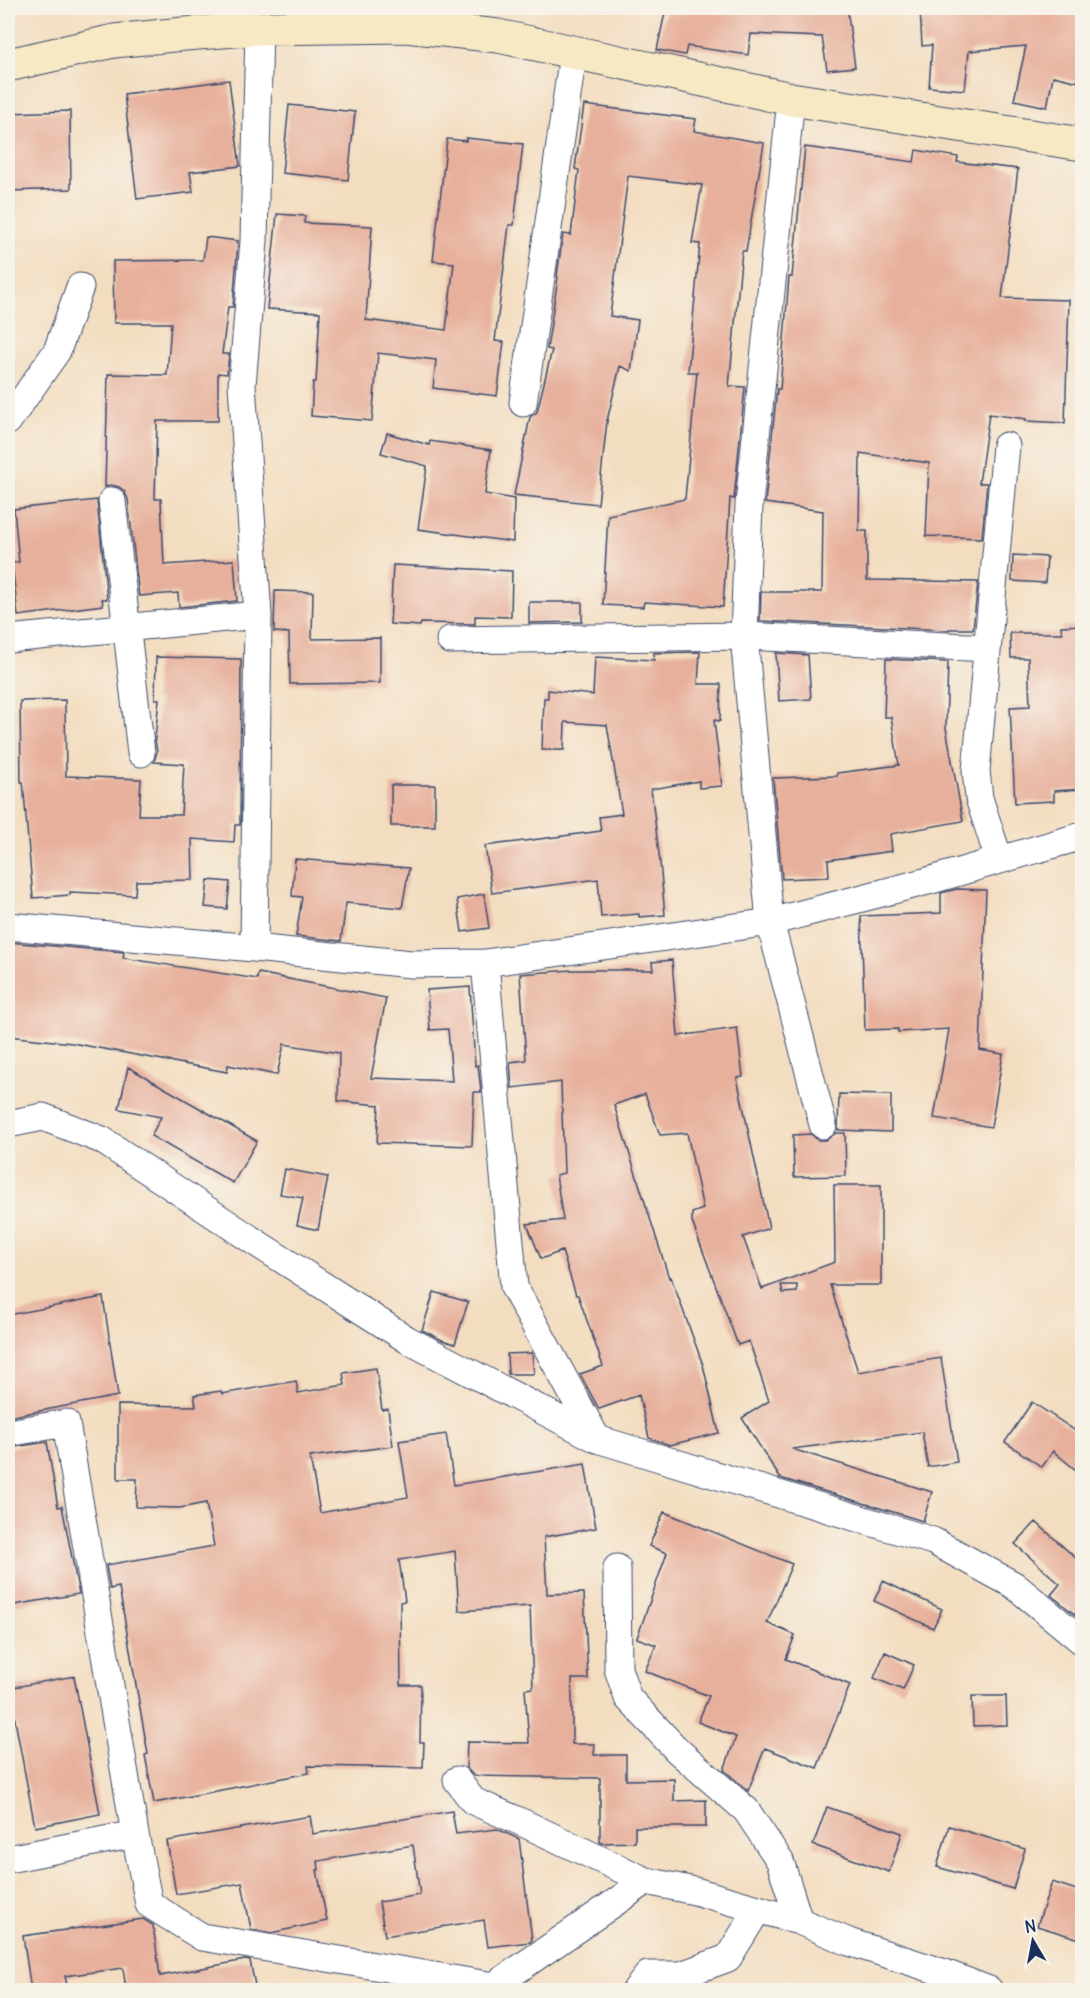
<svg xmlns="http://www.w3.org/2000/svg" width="1090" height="1998" font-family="Delius,sans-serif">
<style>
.building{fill:#e7b09c;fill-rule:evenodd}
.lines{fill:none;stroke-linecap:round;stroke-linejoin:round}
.street-casing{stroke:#3b496d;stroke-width:29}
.secondary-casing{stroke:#3b496d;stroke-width:35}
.street{stroke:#fff;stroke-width:27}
.secondary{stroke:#f7e9c3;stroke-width:33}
</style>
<rect width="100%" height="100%" fill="#f7f3e8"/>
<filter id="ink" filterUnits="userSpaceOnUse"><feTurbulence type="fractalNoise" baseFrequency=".0167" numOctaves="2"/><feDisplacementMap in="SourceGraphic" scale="12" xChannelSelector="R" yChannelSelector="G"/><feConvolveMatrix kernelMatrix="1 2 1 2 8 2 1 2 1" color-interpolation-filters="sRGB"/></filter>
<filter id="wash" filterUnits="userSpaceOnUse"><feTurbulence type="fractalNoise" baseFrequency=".008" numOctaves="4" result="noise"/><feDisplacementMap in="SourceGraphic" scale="24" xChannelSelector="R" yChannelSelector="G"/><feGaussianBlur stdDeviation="1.35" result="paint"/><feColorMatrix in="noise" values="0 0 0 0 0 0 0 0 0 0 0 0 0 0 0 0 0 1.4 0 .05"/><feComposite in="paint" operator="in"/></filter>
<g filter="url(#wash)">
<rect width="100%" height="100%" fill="#f3ddc0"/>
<g id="blocks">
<path class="building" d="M 666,8 L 847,8 L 855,67 L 827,70 L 822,37 L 751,34 L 748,55 L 687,46 L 685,55 L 657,50 Z
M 920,8 L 1083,8 L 1083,68 L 1079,82 L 1053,76 L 1047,107 L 1014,100 L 1026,46 L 969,51 L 965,90 L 929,87 L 932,45 L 922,46 Z
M 229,80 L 240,166 L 190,172 L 193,192 L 137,199 L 124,94 Z
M 289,105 L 355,112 L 348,180 L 282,173 Z
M 584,105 L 696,119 L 694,131 L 764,143 L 746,251 L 742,251 L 729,386 L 745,387 L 734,499 L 730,498 L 723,607 L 644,602 L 643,607 L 603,605 L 608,515 L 685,499 L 697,372 L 688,372 L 700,244 L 692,243 L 702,185 L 628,176 L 610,316 L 638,320 L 631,371 L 620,366 L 607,421 L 598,504 L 514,495 L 530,417 L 537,412 L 552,350 L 547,349 L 558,277 L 557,276 L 563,234 L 571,235 L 579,170 L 575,169 Z
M 70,111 L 71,189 L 8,191 L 8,113 Z
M 466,138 L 523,144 L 514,225 L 509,225 L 495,341 L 504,342 L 497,396 L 433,388 L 436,360 L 378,353 L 372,421 L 311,416 L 313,382 L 316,382 L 320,312 L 267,309 L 277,214 L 305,216 L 304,223 L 372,226 L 366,320 L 446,330 L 454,263 L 433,261 L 447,139 L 466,141 Z
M 805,147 L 914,162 L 916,150 L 958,157 L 957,162 L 1018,169 L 1002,298 L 1069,300 L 1065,423 L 1026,421 L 1026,419 L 989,414 L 979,483 L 987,483 L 982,538 L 926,536 L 929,463 L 860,453 L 859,531 L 867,531 L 867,580 L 978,582 L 973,629 L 949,629 L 949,630 L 760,621 L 761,592 L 822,592 L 823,511 L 765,503 L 777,389 L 780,389 L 789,277 L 792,277 Z
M 206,237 L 238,241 L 233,307 L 228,307 L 222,354 L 229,354 L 227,374 L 218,373 L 218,421 L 157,421 L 155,499 L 161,499 L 164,565 L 234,560 L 237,601 L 179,607 L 178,593 L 139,596 L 128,499 L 124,491 L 119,487 L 111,485 L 105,487 L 108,374 L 167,375 L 171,323 L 114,323 L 113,261 L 203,260 Z
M 387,433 L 429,445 L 430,441 L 491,450 L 485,494 L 514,499 L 513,542 L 418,529 L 427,466 L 381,453 Z
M 97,500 L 107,599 L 102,599 L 103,605 L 18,616 L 12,563 L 19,562 L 14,509 Z
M 1013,555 L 1047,557 L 1045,583 L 1012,581 Z
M 393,565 L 512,571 L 511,617 L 475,616 L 475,624 L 421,623 L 420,626 L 390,624 Z
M 275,591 L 313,592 L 312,639 L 380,638 L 380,683 L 290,684 L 289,633 L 274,632 Z
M 529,602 L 582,602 L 582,622 L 529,623 Z
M 1083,625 L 1083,789 L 1054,791 L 1054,801 L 1015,803 L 1010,707 L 1030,706 L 1028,658 L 1011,658 L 1010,633 L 1062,633 L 1061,626 Z
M 700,652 L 698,684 L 721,684 L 720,721 L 714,720 L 722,786 L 699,788 L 699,781 L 651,789 L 660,862 L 665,915 L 639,917 L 639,914 L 601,917 L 598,879 L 492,893 L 485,846 L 601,831 L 599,817 L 622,814 L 607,725 L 565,722 L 564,750 L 542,750 L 544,698 L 548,698 L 548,690 L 593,695 L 595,657 L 654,660 L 654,653 Z
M 776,653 L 808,655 L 811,699 L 779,701 Z
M 156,657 L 241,659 L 240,825 L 235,825 L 234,842 L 192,839 L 193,880 L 136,881 L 135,895 L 70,892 L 70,895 L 33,898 L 23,782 L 21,782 L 20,701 L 65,700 L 66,776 L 141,779 L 139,815 L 181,815 L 184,764 L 154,762 L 157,752 L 155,739 L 159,699 L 155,699 Z
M 886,659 L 948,662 L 946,728 L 963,821 L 890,834 L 892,851 L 828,860 L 829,877 L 782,879 L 773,778 L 837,776 L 837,773 L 899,765 L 891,717 L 884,717 Z
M 391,785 L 435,785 L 435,826 L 391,826 Z
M 295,859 L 409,868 L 402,908 L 346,903 L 341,941 L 296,936 L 302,897 L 292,896 Z
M 208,880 L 230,882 L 227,909 L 205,907 Z
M 957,889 L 986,890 L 980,1050 L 1003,1054 L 991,1127 L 934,1118 L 949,1029 L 898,1032 L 898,1029 L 865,1030 L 861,916 L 941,913 L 941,893 Z
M 484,894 L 489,928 L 462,932 L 457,899 Z
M 8,942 L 124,952 L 123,958 L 257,979 L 258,973 L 386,998 L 371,1078 L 452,1081 L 448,1029 L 430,1030 L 427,990 L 470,987 L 475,1066 L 478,1065 L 481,1092 L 474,1092 L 472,1146 L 377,1143 L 379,1105 L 338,1101 L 339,1053 L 284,1044 L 277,1075 L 228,1065 L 227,1072 L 72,1043 L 8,1036 Z
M 672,960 L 678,1036 L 737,1028 L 743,1077 L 737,1078 L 769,1228 L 743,1237 L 762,1289 L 835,1262 L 834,1185 L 881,1185 L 881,1285 L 830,1285 L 858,1372 L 941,1358 L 957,1462 L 928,1467 L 922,1432 L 792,1449 L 932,1492 L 923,1521 L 780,1478 L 742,1418 L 769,1401 L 749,1341 L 738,1345 L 692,1222 L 692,1213 L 703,1209 L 687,1133 L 660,1135 L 645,1094 L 614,1105 L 669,1278 L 671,1277 L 703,1365 L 719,1433 L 670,1445 L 649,1438 L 639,1395 L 599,1409 L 580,1374 L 603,1366 L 578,1295 L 576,1295 L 562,1251 L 541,1259 L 527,1224 L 563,1220 L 556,1175 L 564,1173 L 561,1082 L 512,1088 L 510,1062 L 526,1060 L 520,974 L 572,970 L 653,970 L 652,962 ZM 781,1285 L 797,1285 L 797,1292 L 783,1293 Z
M 128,1067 L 257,1141 L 233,1183 L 151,1136 L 161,1117 L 119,1109 Z
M 839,1094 L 891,1095 L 891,1132 L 838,1130 Z
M 836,1133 L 845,1133 L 846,1176 L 794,1177 L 793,1135 L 811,1134 L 818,1140 L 826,1140 Z
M 285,1169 L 328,1177 L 318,1230 L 297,1225 L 303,1198 L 280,1194 Z
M 434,1292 L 468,1302 L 455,1344 L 442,1340 L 422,1330 Z
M 103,1297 L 118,1396 L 8,1417 L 8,1315 Z
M 532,1353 L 534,1374 L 508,1374 L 507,1354 Z
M 376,1368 L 382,1410 L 388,1409 L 393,1446 L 310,1457 L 320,1513 L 408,1497 L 399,1441 L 446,1434 L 454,1485 L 585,1464 L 596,1528 L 544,1537 L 547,1594 L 584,1593 L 588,1679 L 572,1679 L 572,1744 L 595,1744 L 594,1755 L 626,1755 L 626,1780 L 674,1779 L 674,1801 L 706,1800 L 706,1827 L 635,1827 L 635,1842 L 602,1843 L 600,1842 L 600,1778 L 474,1776 L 466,1768 L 467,1742 L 529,1743 L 525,1689 L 533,1688 L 530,1606 L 459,1611 L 455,1551 L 399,1560 L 405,1601 L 400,1602 L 401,1685 L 421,1685 L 420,1742 L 424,1742 L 423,1768 L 308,1766 L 309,1773 L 154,1803 L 145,1755 L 148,1754 L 119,1587 L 110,1589 L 106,1565 L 214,1546 L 206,1503 L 180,1508 L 136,1507 L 137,1479 L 118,1479 L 118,1405 L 196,1406 L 194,1395 L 221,1391 L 222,1394 L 296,1381 L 298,1393 L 345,1385 L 343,1373 Z
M 1032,1402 L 1083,1436 L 1083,1476 L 1053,1451 L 1042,1467 L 1005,1442 Z
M 47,1442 L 58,1507 L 62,1506 L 79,1594 L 8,1606 L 8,1448 Z
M 664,1512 L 792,1564 L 767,1623 L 795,1635 L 786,1659 L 850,1685 L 817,1768 L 765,1748 L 748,1791 L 724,1770 L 736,1737 L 698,1722 L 709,1696 L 645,1671 L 656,1645 L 637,1638 L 667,1553 L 649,1546 Z
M 1036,1522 L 1080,1562 L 1083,1559 L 1083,1621 L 1051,1595 L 1060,1584 L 1015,1544 Z
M 883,1581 L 942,1609 L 933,1628 L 874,1601 Z
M 885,1652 L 914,1665 L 903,1690 L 874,1678 Z
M 74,1676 L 100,1814 L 35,1827 L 9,1688 Z
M 972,1696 L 1006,1696 L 1007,1725 L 973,1726 Z
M 827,1807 L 902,1833 L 889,1872 L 813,1845 Z
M 452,1811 L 456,1834 L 497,1829 L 519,1839 L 532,1940 L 530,1942 L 488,1947 L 484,1920 L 385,1936 L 379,1902 L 420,1895 L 413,1845 L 318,1861 L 319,1870 L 317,1870 L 327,1921 L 271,1933 L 251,1929 L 242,1883 L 176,1894 L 167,1841 L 310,1816 L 313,1834 Z
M 949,1826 L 1025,1849 L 1013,1889 L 937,1867 Z
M 1052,1882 L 1083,1892 L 1083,1940 L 1037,1926 Z
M 143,1919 L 153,1925 L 160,1976 L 245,1960 L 250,1961 L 256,1990 L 126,1990 L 123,1968 L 65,1976 L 68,1990 L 31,1990 L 23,1936 Z"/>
</g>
</g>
<g filter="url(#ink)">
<use href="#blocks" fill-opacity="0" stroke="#3b496d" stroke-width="1.5"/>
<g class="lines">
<g class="street-casing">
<path id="street" d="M 791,99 L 749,504 L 744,636 L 770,922 L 823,1125
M 523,403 L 573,54
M 8,421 L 57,351 L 80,287
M 112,501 L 141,753
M 8,639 L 258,615
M 450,640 L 744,636 L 987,648
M 999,860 L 979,798 L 976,771 L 1006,446
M 8,926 L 254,948 L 411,964 L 485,963 L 770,922 L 928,881 L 1082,836
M 254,948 L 258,615 L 242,385 L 254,241 L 259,28
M 485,963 L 514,1287 L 597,1439
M 8,1124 L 43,1117 L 102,1140 L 258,1244 L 408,1340 L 597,1439 L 933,1541 L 1014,1585 L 1082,1641
M 8,1433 L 66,1423 L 135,1834
M 617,1568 L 618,1669 L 628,1698 L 677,1750 L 746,1810 L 780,1861 L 799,1921
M 457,1780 L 473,1801 L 519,1821 L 646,1881 L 695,1891 L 799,1921 L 849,1942 L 945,1973 L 989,1990
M 8,1859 L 135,1834 L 149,1904 L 202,1937 L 494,1986
M 488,1990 L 646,1881
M 636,1990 L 648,1975 L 681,1975 L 728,1958 L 758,1909"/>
</g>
<g class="secondary-casing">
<path id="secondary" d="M 8,65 L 114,41 L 173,35 L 259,28 L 406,26 L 498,36 L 791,99 L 1082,144"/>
</g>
<use href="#street" class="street"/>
<use href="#secondary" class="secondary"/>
</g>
</g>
<rect width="1090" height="1998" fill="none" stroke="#f7f3e8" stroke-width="30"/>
<g transform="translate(1033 1941) rotate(350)" stroke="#f7f3e8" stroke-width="4.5" paint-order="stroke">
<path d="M0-4.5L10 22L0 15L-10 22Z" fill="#1b2f5e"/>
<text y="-9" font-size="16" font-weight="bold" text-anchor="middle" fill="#1b2f5e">N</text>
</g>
</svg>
